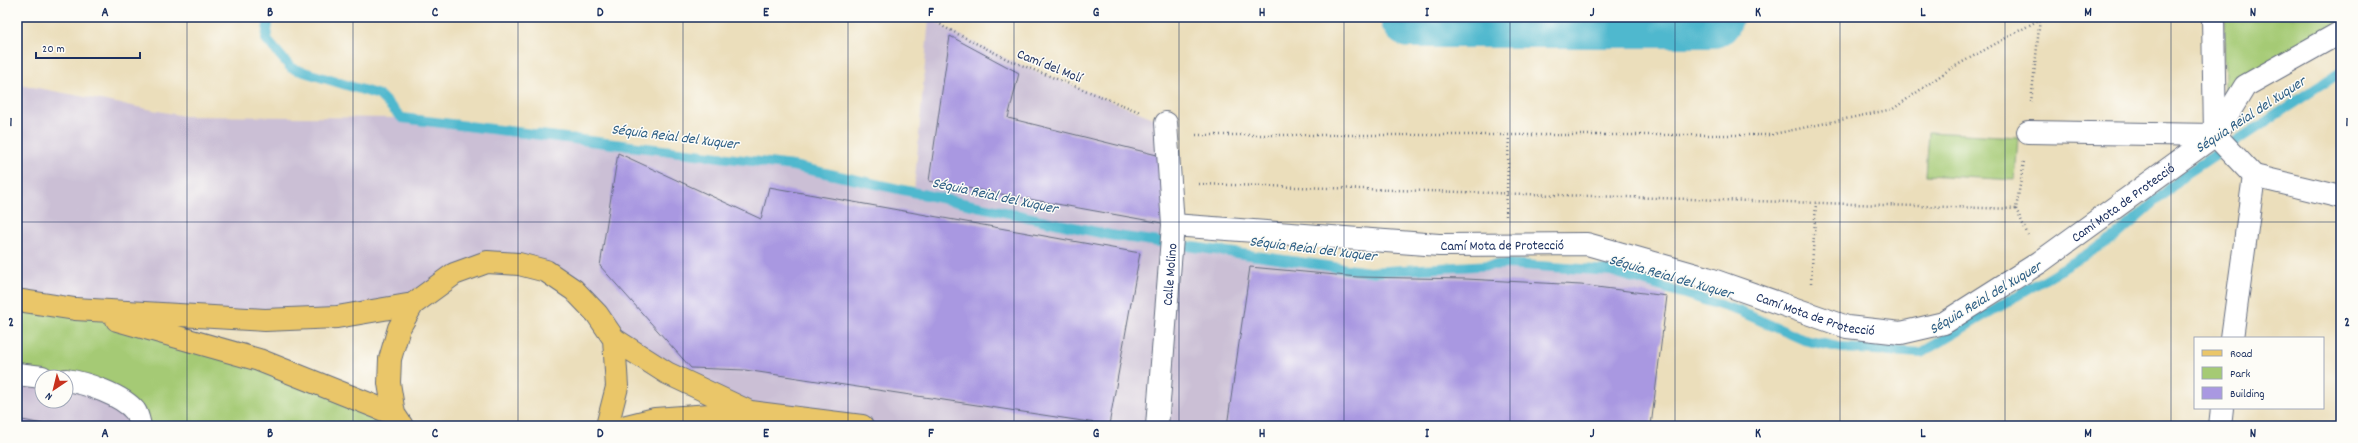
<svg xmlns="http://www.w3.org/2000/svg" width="2358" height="443" font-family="Dekko,sans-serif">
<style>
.industrial{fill:#cbbfd5}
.green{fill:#a5ca74;stroke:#607c69}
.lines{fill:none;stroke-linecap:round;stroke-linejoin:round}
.stream{stroke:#50b8ce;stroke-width:10}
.river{stroke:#50b8ce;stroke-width:62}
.building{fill:#a998e1}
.minor-casing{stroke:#646c7f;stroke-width:24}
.major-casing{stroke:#646c7f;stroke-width:24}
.path{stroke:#646c7f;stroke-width:2.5;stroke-dasharray:1 3;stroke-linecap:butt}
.minor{stroke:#fff;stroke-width:22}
.major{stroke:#eac669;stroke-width:22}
.grid{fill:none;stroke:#1b2f5e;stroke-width:1;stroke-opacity:0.55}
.labels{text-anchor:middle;stroke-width:3;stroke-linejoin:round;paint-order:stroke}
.street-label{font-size:14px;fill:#1b2f5e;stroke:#fdfcf7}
.water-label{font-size:15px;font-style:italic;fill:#2e5f85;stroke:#fdfcf7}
.neatline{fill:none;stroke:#1b2f5e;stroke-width:1.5}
.grid-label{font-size:13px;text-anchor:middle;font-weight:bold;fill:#1b2f5e}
</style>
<rect width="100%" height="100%" fill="#fdfcf7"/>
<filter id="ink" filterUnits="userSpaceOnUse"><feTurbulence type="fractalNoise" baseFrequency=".025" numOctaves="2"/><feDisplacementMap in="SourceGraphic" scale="8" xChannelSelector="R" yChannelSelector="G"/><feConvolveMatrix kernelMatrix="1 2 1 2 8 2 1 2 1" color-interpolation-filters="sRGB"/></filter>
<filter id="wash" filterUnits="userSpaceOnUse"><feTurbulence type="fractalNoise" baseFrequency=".012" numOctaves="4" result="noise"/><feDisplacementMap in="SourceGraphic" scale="16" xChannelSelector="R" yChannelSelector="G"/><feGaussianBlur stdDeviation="0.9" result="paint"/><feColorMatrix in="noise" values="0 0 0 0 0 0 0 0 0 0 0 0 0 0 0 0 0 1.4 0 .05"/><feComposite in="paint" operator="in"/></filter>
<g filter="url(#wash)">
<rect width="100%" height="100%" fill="#ebdebb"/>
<path class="industrial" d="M 929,17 L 944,27 L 1009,60 L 1166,123 L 1171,244 L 1369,272 L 1509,264 L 1611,271 L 1668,289 L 1651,426 L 862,426 L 751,412 L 667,373 L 574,290 L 487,262 L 413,304 L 337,317 L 17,300 L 17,84 L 184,116 L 402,118 L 793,166 L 914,192 Z
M 17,374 L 42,377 L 42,401 L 66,401 L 66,380 L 83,382 L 140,426 L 17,426 Z"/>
<path class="green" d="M 2224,17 L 2341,17 L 2341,32 L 2225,97 Z
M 1929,132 L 2018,137 L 2015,180 L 1926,175 Z
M 17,300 L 75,309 L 259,360 L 402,426 L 140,426 L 136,412 L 66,377 L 17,374 Z"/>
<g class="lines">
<path class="stream" d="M 269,17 L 266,39 L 291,68 L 379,95 L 402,118 L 793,166 L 1110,235 L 1369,272 L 1509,264 L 1611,271 L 1739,311 L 1804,340 L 1843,348 L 1921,353 L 2114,238 L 2186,174 L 2341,72"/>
<path class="river" d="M 1411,17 L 1712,17"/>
</g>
<g id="blocks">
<path class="building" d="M 950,36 L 1019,73 L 1008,118 L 1161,156 L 1173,225 L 929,181 Z
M 618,153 L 761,219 L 769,187 L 1140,253 L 1109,425 L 745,370 L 691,368 L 600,266 Z
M 1250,267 L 1358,277 L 1466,279 L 1581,285 L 1667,296 L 1651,426 L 1227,426 Z
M 17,419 L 48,425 L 48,426 L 17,426 Z"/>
</g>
</g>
<g filter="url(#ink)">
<use href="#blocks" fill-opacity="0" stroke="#646c7f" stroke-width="1"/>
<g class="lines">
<g class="minor-casing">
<g id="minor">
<path d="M 2213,17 L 2215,135 L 2254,176"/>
<path d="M 2028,132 L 2215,135"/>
<path d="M 2254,176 L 2341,197"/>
<path id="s1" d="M 1173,225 L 1439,245 L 1587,244 L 1707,278 L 1847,327 L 1901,333 L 1944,323 L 2040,262 L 2215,135 L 2245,86 L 2341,32"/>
<path d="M 2232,338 L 2254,176"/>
<path d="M 17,374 L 42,377"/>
<path d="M 66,380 C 86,383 122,395 135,411 C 138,415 139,422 140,426"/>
<path id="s2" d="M 1157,426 L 1173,225 L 1166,123"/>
<path d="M 2220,426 L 2222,408"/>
</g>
</g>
<g class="major-casing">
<path id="major" d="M 17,300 L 75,309 L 265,320 L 337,317 L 413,304
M 117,320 L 259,360 L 394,414
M 614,339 L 667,373 L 750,412
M 402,426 L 394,414 L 389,383 L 390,359 L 399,328 L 413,304 L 454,274 L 487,262 L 519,264 L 546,271 L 574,290 L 597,314 L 614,339 L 617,387 L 607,426
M 627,426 L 655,419 L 751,412 L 862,426"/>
</g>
<path class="path" d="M 931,17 L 944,27 L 1009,60 L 1140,112
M 2031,102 L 2040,19
M 1196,135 L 1769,135 L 1893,109 L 1950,69 L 2044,17
M 1199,184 L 2016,209 L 2024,161
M 2016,209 L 2028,235
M 1506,216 L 1509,136
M 1811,283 L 1816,203"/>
<use href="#minor" class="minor"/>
<use href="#major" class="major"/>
</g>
</g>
<path class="grid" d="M 187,17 L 187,426M 353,17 L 353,426M 518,17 L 518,426M 683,17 L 683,426M 848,17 L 848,426M 1014,17 L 1014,426M 1179,17 L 1179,426M 1344,17 L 1344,426M 1510,17 L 1510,426M 1675,17 L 1675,426M 1840,17 L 1840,426M 2005,17 L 2005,426M 2171,17 L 2171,426M 17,222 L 2341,222"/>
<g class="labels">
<g class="street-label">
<text transform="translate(1050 65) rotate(22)" y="5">Camí del Molí</text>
<text dy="5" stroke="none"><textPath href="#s1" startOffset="1002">Camí Mota de Protecció</textPath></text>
<text dy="5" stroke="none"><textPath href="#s1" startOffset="330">Camí Mota de Protecció</textPath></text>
<text dy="5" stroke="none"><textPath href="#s2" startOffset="152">Calle Molino</textPath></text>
<text dy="5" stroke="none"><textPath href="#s1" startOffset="654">Camí Mota de Protecció</textPath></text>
</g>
<g class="water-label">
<text transform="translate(2250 114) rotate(-33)" y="5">Séquia Reial del Xuquer</text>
<text transform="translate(675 136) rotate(7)" y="5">Séquia Reial del Xuquer</text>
<text transform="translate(995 195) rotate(12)" y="5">Séquia Reial del Xuquer</text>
<text transform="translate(1313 248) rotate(7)" y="5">Séquia Reial del Xuquer</text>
<text transform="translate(1671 276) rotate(16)" y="5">Séquia Reial del Xuquer</text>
<text transform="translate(1985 297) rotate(-31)" y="5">Séquia Reial del Xuquer</text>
</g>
</g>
<rect width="2358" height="443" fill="none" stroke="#fdfcf7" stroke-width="44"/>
<rect x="2194" y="337" width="130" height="72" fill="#fdfcf7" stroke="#a3aaba"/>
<rect x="2202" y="350" width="20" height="6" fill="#eac669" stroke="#a3aaba"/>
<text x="2230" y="357" font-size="12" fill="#1b2f5e">Road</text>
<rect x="2202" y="367" width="20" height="12" fill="#a5ca74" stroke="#a3aaba"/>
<text x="2230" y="377" font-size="12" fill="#1b2f5e">Park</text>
<rect x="2202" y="387" width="20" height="12" fill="#a998e1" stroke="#a3aaba"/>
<text x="2230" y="397" font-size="12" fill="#1b2f5e">Building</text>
<g transform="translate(54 389) rotate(215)"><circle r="19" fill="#fdfcf7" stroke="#a3aaba"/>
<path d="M0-3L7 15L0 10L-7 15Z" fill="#c8321e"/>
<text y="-6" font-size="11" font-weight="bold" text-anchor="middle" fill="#1b2f5e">N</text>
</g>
<path d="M36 52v6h104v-6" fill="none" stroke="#1b2f5e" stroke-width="2"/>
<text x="42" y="52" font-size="12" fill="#1b2f5e" stroke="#fdfcf7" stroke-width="3" paint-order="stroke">20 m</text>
<rect x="22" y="22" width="2314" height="399" class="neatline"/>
<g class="grid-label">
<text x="105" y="16">A</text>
<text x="270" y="16">B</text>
<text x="435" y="16">C</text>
<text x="600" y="16">D</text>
<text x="766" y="16">E</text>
<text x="931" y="16">F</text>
<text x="1096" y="16">G</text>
<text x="1262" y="16">H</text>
<text x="1427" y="16">I</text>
<text x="1592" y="16">J</text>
<text x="1758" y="16">K</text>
<text x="1923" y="16">L</text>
<text x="2088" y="16">M</text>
<text x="2253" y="16">N</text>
<text x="11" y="126">1</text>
<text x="2347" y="126">1</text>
<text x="11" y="326">2</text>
<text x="2347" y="326">2</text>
<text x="105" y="437">A</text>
<text x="270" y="437">B</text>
<text x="435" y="437">C</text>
<text x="600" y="437">D</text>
<text x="766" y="437">E</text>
<text x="931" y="437">F</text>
<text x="1096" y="437">G</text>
<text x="1262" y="437">H</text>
<text x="1427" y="437">I</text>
<text x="1592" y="437">J</text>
<text x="1758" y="437">K</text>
<text x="1923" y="437">L</text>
<text x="2088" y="437">M</text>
<text x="2253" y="437">N</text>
</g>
</svg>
